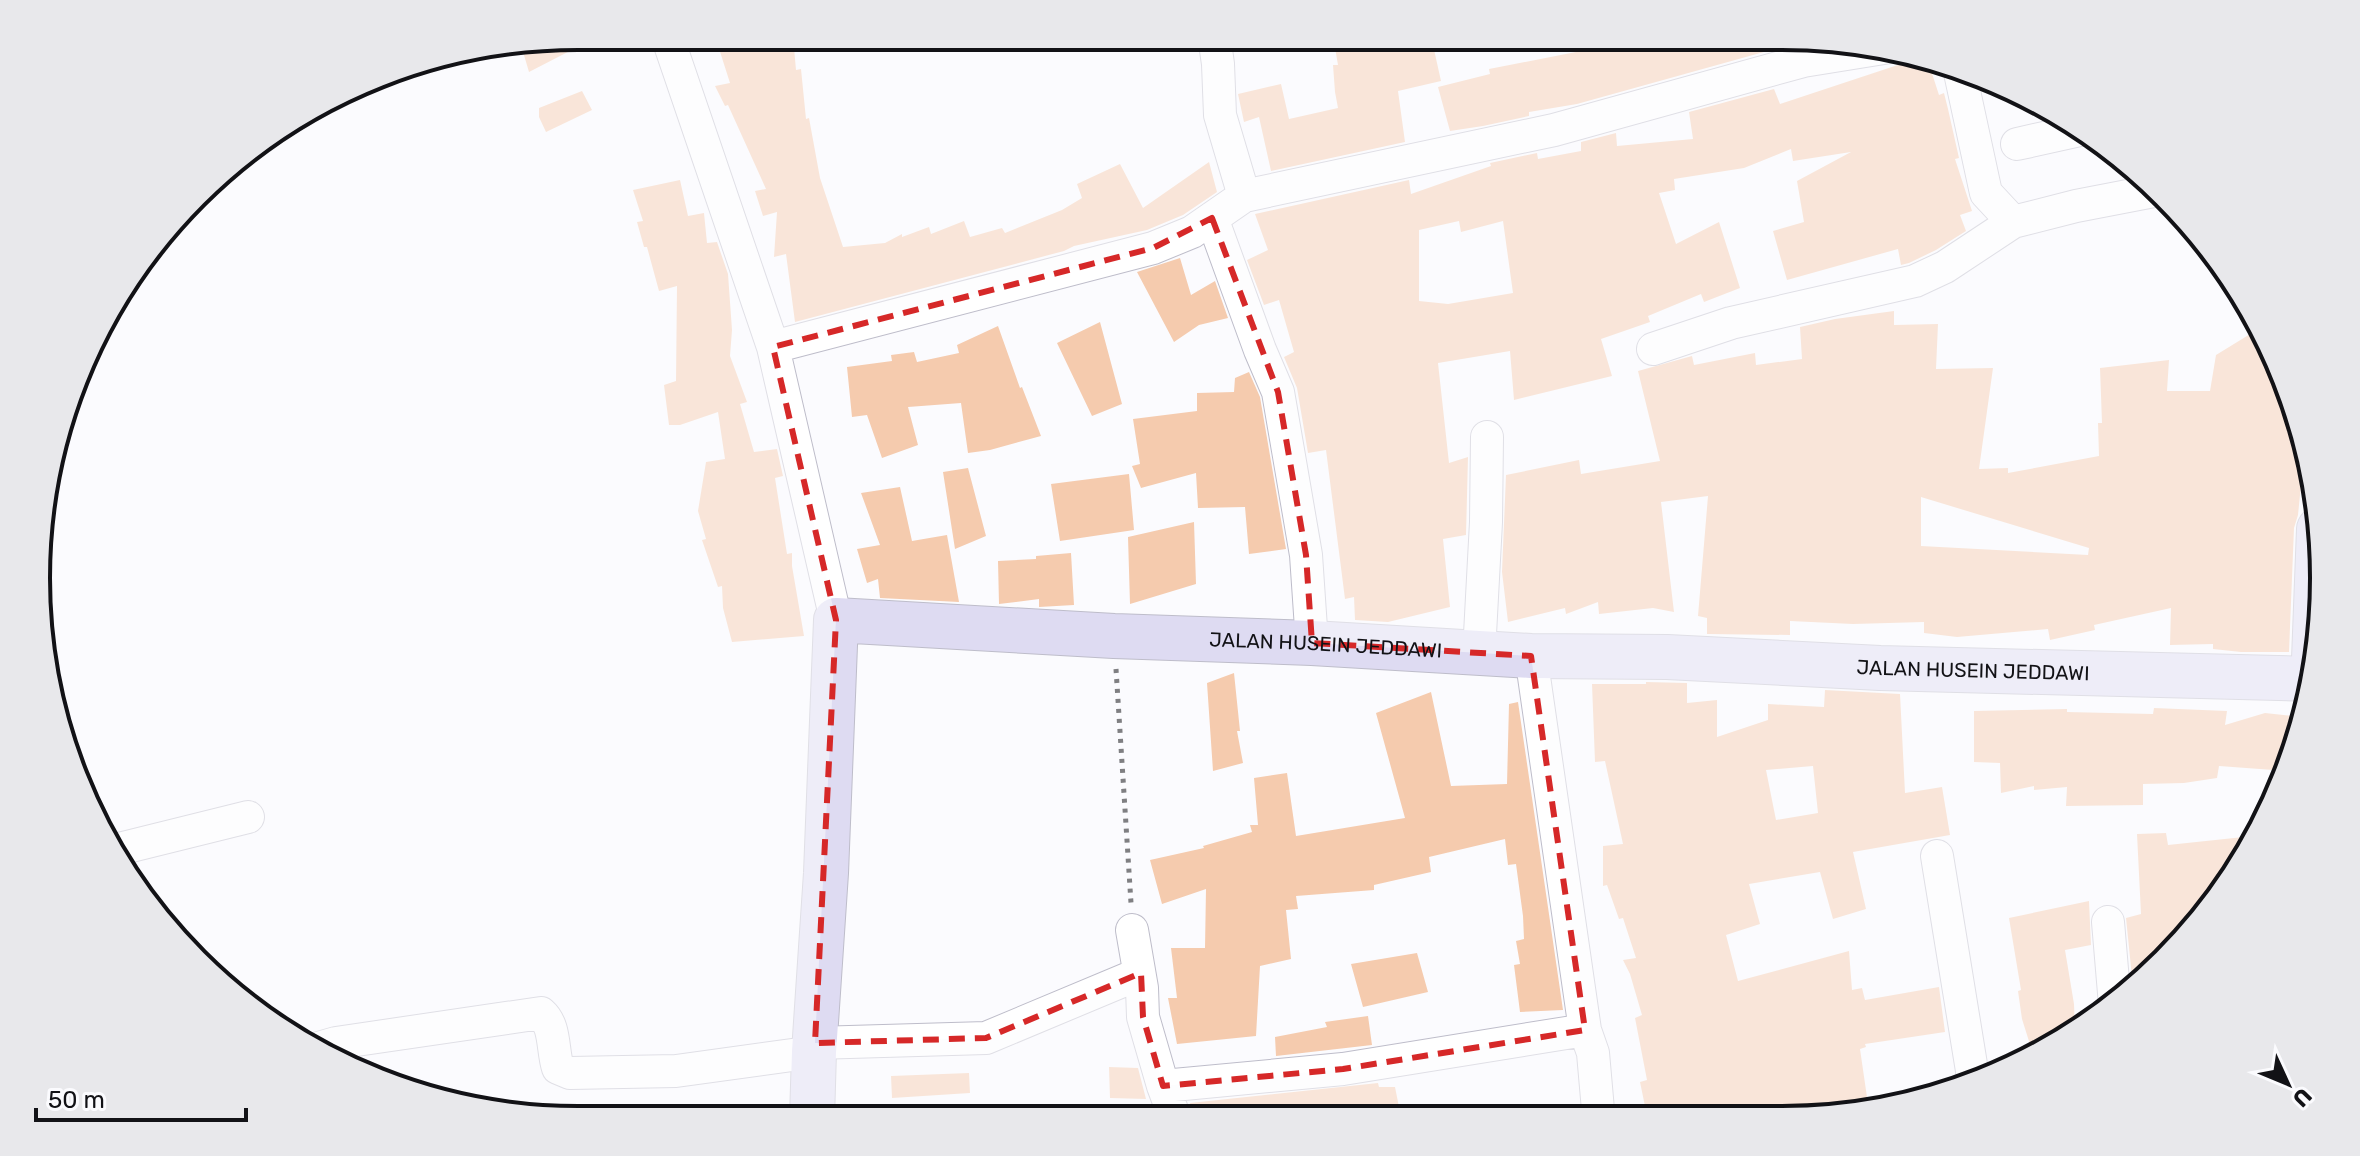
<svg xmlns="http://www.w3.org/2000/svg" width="2360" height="1156" font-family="Rubik,sans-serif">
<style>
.building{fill:#f5cbae;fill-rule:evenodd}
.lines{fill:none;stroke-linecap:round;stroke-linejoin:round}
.street-casing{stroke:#bebdca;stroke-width:34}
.secondary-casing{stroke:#bebdca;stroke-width:46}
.path{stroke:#7f7f82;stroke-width:5;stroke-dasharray:4 6;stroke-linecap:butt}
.street{stroke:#fff;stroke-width:32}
.secondary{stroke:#dedbf2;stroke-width:44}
.marked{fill:none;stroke:#d62828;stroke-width:6;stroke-dasharray:16 10;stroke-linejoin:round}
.labels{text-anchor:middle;stroke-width:7;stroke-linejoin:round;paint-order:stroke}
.street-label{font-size:20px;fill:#121216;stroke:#fbfbfe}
.rim{fill:none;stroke:#121216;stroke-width:4}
</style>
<rect width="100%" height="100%" fill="#fbfbfe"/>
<path class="building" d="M 578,36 L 595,38 L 529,72 L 521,45 Z
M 715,36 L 793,36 L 796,70 L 801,69 L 806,119 L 809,118 L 820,178 L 843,247 L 885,243 L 902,234 L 902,237 L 929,227 L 931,234 L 964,221 L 970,237 L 1002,228 L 1005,233 L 1062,210 L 1082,198 L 1077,184 L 1120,164 L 1143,208 L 1209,162 L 1217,192 L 1183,215 L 1147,230 L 1074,246 L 1064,251 L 795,322 L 786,254 L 774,257 L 777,212 L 763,216 L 755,191 L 766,189 L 728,105 L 725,106 L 715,86 L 730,83 Z
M 1333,36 L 1431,36 L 1441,81 L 1398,91 L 1405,142 L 1271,171 L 1259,117 L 1244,122 L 1238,94 L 1281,84 L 1289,119 L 1338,108 L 1335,92 L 1333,65 L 1338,65 Z
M 1580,36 L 1782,36 L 1782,47 L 1577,104 L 1529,112 L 1529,116 L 1483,126 L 1450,131 L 1438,87 L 1490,74 L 1489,69 L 1586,50 Z
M 1922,57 L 1927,58 L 1939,95 L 1944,93 L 1948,109 L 1959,158 L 1955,159 L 1972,211 L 1960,215 L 1966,231 L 1936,250 L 1909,263 L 1901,265 L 1898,249 L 1787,280 L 1773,231 L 1804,222 L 1797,181 L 1851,152 L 1793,161 L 1791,149 L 1744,168 L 1674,179 L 1675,190 L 1659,193 L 1676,244 L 1719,222 L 1740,288 L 1704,302 L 1701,294 L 1648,316 L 1650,322 L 1601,339 L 1612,376 L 1514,400 L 1510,351 L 1438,363 L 1449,463 L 1468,457 L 1466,535 L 1443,539 L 1450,607 L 1388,622 L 1355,620 L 1354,597 L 1345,599 L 1326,450 L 1308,453 L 1297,388 L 1284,357 L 1294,352 L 1279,300 L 1264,305 L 1247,260 L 1268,250 L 1255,214 L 1409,180 L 1411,194 L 1491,166 L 1490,163 L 1537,153 L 1538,159 L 1581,151 L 1581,142 L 1616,133 L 1617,146 L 1693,139 L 1689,112 L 1774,89 L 1780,104 ZM 1459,221 L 1461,232 L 1503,221 L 1513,293 L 1448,304 L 1419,301 L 1419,230 Z
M 582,91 L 592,110 L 546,132 L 539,117 L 539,108 Z
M 680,180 L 688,216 L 704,213 L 707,243 L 717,242 L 728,274 L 732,330 L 730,356 L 747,402 L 740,404 L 754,452 L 777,449 L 783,476 L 775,478 L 787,554 L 792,553 L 792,566 L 804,636 L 732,642 L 723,608 L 722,586 L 718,587 L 702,540 L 706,539 L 698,511 L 706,462 L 725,459 L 718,412 L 680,425 L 669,425 L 664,385 L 676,381 L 677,286 L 659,291 L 647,247 L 644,247 L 637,222 L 643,221 L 633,190 Z
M 1180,258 L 1191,295 L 1215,281 L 1228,318 L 1199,325 L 1174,342 L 1137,272 Z
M 1894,311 L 1894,325 L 1938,324 L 1936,369 L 1993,368 L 1979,469 L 2008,468 L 2008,473 L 2099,456 L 2098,423 L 2102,423 L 2100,368 L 2169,360 L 2167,391 L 2210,391 L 2216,355 L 2260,328 L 2283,371 L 2305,445 L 2298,515 L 2294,528 L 2289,652 L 2241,652 L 2213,649 L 2213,644 L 2170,645 L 2171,608 L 2094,625 L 2095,630 L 2050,640 L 2048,629 L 1957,637 L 1924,633 L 1924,622 L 1853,624 L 1790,621 L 1790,635 L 1707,634 L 1707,618 L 1698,616 L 1708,496 L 1661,502 L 1674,612 L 1653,608 L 1599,614 L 1598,602 L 1566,614 L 1565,608 L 1508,622 L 1502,572 L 1506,475 L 1579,460 L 1581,474 L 1660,461 L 1638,371 L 1692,356 L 1694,365 L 1755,353 L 1756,365 L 1802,359 L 1800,327 L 1835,319 ZM 1921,497 L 2089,548 L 2088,555 L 1921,546 Z
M 1100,322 L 1122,404 L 1092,416 L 1057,343 Z
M 998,326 L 1020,388 L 1022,387 L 1041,436 L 990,450 L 968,453 L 961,403 L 908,407 L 918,445 L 882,458 L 867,415 L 852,417 L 847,367 L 892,361 L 891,355 L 914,352 L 917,362 L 959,353 L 957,345 Z
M 1249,372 L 1260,397 L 1286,549 L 1249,554 L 1245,507 L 1198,508 L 1196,473 L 1141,488 L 1132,466 L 1140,464 L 1133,419 L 1197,411 L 1197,393 L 1234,392 L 1235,378 Z
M 968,468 L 986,536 L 955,549 L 943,472 Z
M 1129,474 L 1134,530 L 1060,541 L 1051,484 Z
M 900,487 L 912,541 L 947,535 L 959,602 L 880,598 L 878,579 L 867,583 L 857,549 L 880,545 L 861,493 Z
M 1194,522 L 1196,584 L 1130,604 L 1128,537 Z
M 1071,553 L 1074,605 L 1039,607 L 1039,599 L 999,604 L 998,561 L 1036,559 L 1036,556 Z
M 1234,673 L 1240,731 L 1237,731 L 1243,763 L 1213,771 L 1207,683 Z
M 1646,682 L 1687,683 L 1687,703 L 1717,700 L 1717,737 L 1768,720 L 1768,704 L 1824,707 L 1825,690 L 1900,694 L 1905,793 L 1942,787 L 1950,835 L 1853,852 L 1866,909 L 1833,919 L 1820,872 L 1749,884 L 1760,924 L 1726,935 L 1738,981 L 1849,951 L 1852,990 L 1862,988 L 1865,1000 L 1939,987 L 1945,1032 L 1865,1044 L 1866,1047 L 1860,1049 L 1869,1111 L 1853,1115 L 1647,1116 L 1640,1082 L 1647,1080 L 1635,1018 L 1642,1015 L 1630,974 L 1623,960 L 1636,958 L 1623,918 L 1619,919 L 1607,885 L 1603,886 L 1603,846 L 1623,844 L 1605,761 L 1595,762 L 1592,684 L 1646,684 ZM 1813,766 L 1818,813 L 1776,820 L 1766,770 Z
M 1431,692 L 1451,786 L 1507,784 L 1509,704 L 1518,702 L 1563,1010 L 1520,1012 L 1514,965 L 1520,964 L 1516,941 L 1524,939 L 1523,916 L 1516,864 L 1508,865 L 1505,839 L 1429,857 L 1431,872 L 1374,885 L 1374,890 L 1296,896 L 1298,909 L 1286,910 L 1291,959 L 1260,966 L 1256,1036 L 1177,1044 L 1168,998 L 1177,998 L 1171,948 L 1205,948 L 1206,889 L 1162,904 L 1150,860 L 1204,848 L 1203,846 L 1252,832 L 1250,825 L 1258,825 L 1254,778 L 1287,773 L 1296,836 L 1405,818 L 1376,713 Z
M 2154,708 L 2227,711 L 2225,725 L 2265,713 L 2303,717 L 2287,771 L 2219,766 L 2217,778 L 2184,783 L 2143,784 L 2143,805 L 2066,806 L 2067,787 L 2034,790 L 2034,786 L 2001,793 L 2000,763 L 1974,762 L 1974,711 L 2067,709 L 2067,712 L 2153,714 Z
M 2166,833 L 2168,845 L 2253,836 L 2212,908 L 2133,987 L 2126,918 L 2141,914 L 2137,834 Z
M 2089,901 L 2091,945 L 2065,950 L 2074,1004 L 2075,1029 L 2033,1054 L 2022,1019 L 2018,991 L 2021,990 L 2009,918 Z
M 1417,953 L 1428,992 L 1363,1007 L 1351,964 Z
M 1368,1016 L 1372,1045 L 1276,1056 L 1275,1037 L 1327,1027 L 1325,1022 Z
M 1109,1067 L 1138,1068 L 1146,1099 L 1110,1098 Z
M 969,1073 L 970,1093 L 892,1098 L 891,1076 Z
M 1378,1083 L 1379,1087 L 1395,1087 L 1401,1117 L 1194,1118 L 1190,1103 Z"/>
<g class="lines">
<g class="street-casing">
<path id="street" d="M 667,36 L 773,347 L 836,620
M 1214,36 L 1218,64 L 1220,115 L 1244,196
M 1959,68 L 1986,193 L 2013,222 L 2076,206 L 2159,190
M 2017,144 L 2085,129
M 1212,218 L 1260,350 L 1278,392 L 1306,555 L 1312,643
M 773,347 L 1153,248 L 1192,232 L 1244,196 L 1554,130 L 1803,61 L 1890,47
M 1653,349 L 1731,323 L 1915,281 L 1945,267 L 2013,222
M 1479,653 L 1486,522 L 1487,437
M 1531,656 L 1585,1030 L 1593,1053 L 1598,1110 L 1602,1116
M 115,850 L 248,817
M 1937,856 L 1974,1083
M 2108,922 L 2115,1005
M 1132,930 L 1142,988 L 1143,1017 L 1163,1086 L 1175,1118
M 815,1043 L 986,1038 L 1139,974
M 315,1049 L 336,1043 L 541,1013 C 556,1026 552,1050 558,1068 L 570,1073 L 676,1071 L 814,1052
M 1163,1086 L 1343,1069 L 1585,1030"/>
</g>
<g class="secondary-casing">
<g id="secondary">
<path d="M 2313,685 L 2319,529"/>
<path id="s1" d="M 812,1119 L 814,1052 L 826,873 L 836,620 L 1114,636 L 1312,643 L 1531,656 L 1667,657 L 1880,668 L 2314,679"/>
</g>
</g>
<path class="path" d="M 1116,669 L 1131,903"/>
<use href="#street" class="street"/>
<use href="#secondary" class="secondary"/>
</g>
<path d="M0 0H2360V1156H0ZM 1212,218 L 1278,392 L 1306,555 L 1312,643 L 1531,656 L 1585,1030 L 1343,1069 L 1163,1086 L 1143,1017 L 1141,973 L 986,1038 L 815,1043 L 836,620 L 773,347 L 1153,248 Z" fill="#fbfbfe" fill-opacity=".55" fill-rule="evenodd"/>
<path class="marked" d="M 1212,218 L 1278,392 L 1306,555 L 1312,643 L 1531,656 L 1585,1030 L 1343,1069 L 1163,1086 L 1143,1017 L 1141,973 L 986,1038 L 815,1043 L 836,620 L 773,347 L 1153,248 Z"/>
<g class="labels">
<g class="street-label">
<text dy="7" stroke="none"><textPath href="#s1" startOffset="990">JALAN HUSEIN JEDDAWI</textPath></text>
<text dy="7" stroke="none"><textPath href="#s1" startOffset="1638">JALAN HUSEIN JEDDAWI</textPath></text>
</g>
</g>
<path d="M0 0H2360V1156H0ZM578 50H1782A528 528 0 0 1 2310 578V578A528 528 0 0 1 1782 1106H578A528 528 0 0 1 50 578V578A528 528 0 0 1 578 50Z" fill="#e8e8eb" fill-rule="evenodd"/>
<path class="rim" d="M578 50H1782A528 528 0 0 1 2310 578V578A528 528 0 0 1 1782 1106H578A528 528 0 0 1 50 578V578A528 528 0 0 1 578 50Z"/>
<g transform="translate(2288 1084) rotate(134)" stroke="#fbfbfe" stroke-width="6" paint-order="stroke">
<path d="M0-6L14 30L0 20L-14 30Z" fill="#121216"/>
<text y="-12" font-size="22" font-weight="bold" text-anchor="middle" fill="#121216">U</text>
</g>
<path d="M36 1108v12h210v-12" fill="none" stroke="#121216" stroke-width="4"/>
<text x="48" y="1108" font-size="24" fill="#121216" stroke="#fbfbfe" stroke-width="6" paint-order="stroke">50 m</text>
</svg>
